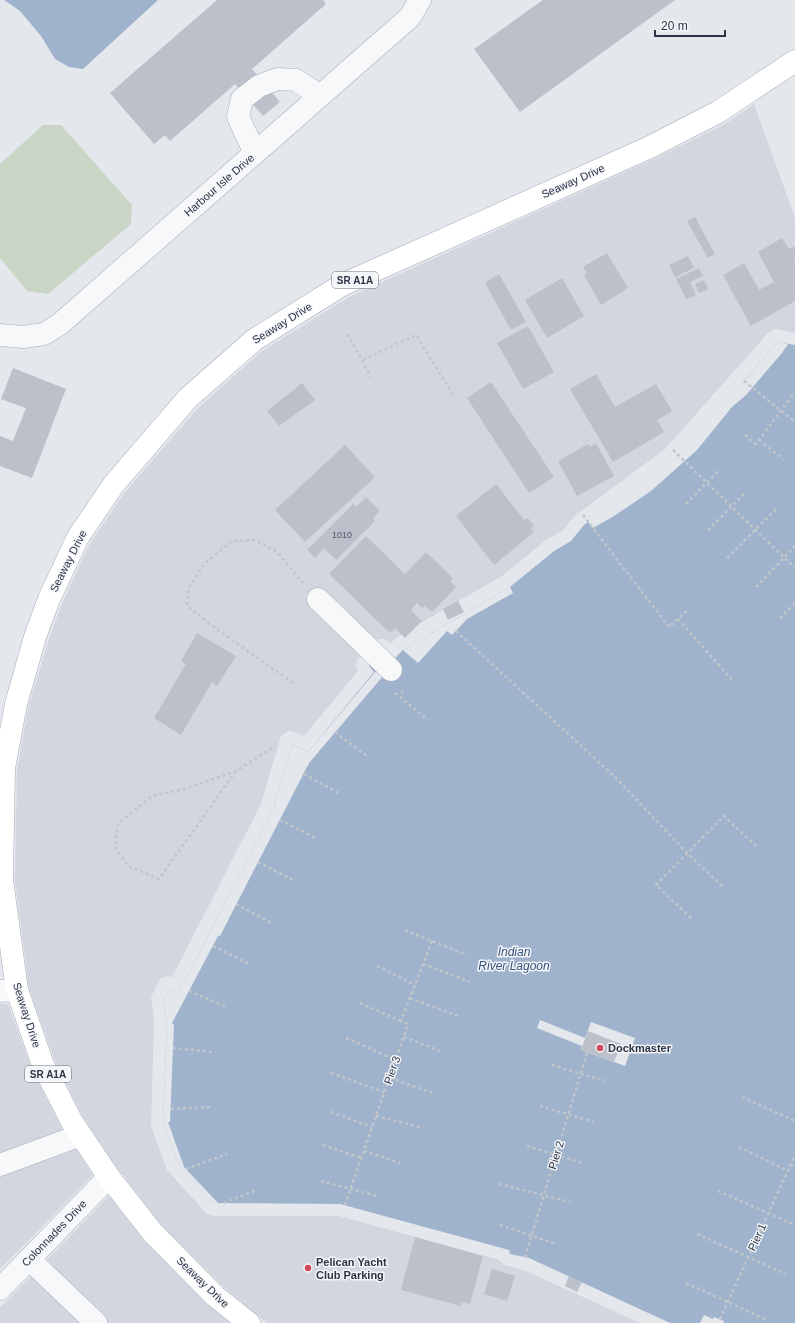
<svg xmlns="http://www.w3.org/2000/svg" width="795" height="1323" font-family="Arial,sans-serif">
<style>
.built{fill:#d2d6de}
.green{fill:#c9d6c5}
.water{fill:#9fb4cc}
.pier{fill:#e4e7ec}
.building{fill:#bbc0ca}
.lines{fill:none;stroke-linecap:round;stroke-linejoin:round}
.minor-casing{stroke:#a9aeb7;stroke-width:23}
.major-casing{stroke:#a3abb8;stroke-width:23}
.path{stroke:#c2c5cb;stroke-width:2.5;stroke-dasharray:3 3;stroke-linecap:butt}
.minor{stroke:#f7f8fa;stroke-width:22}
.major{stroke:#fff;stroke-width:22}
.poi-dot{fill:#d1495b;stroke:#f4f6f9;stroke-width:1.5}
.labels{text-anchor:middle;stroke-width:3;stroke-linejoin:round;paint-order:stroke}
.number-label{font-size:9px;fill:#4f5766}
.shield{fill:#f4f6f9;stroke:#676e7b;stroke-width:1}
.shield-label{font-size:10px;font-weight:bold;fill:#2b3445}
.street-label{font-size:11px;fill:#2b3445;stroke:#f4f6f9}
.poi-label{font-size:11px;font-weight:bold;fill:#2b3445;stroke:#f4f6f9;text-anchor:start}
.water-label{font-size:12px;font-style:italic;fill:#34527a;stroke:#f4f6f9}
</style>
<rect width="100%" height="100%" fill="#e4e7ec"/>
<path class="built" d="M 754,104 L 795,218 L 795,333 L 775,329 L 768,333 L 665,449 L 576,515 L 562,531 L 546,540 L 502,576 L 424,621 L 395,639 L 391,643 L 383,639 L 379,639 L 373,642 L 357,660 L 356,667 L 358,671 L 304,736 L 292,731 L 288,731 L 281,736 L 261,804 L 172,977 L 166,976 L 160,979 L 151,997 L 154,1021 L 151,1126 L 167,1170 L 207,1214 L 215,1216 L 339,1216 L 499,1260 L 504,1265 L 526,1271 L 640,1323 L 267,1323 L 223,1286 L 162,1226 L 126,1179 L 127,1178 L 118,1170 L 83,1117 L 55,1061 L 29,989 L 15,881 L 17,770 L 28,709 L 48,642 L 61,606 L 89,545 L 125,492 L 198,408 L 262,351 L 349,297 L 656,158 L 725,124 Z
M 0,1004 L 8,1004 L 32,1070 L 61,1127 L 93,1175 L 0,1269 Z
M 109,1196 L 145,1242 L 207,1304 L 230,1323 L 0,1323 L 0,1308 Z"/>
<path class="green" d="M 43,125 L 61,125 L 132,205 L 131,224 L 48,294 L 27,291 L 0,258 L 0,164 Z"/>
<path class="water" d="M 4,0 L 158,0 L 83,69 L 69,67 L 55,59 L 41,36 L 20,11 Z
M 778,342 L 795,345 L 795,1323 L 670,1323 L 529,1258 L 510,1254 L 509,1250 L 340,1204 L 213,1203 L 180,1167 L 163,1123 L 167,1022 L 163,1000 L 169,989 L 178,994 L 273,810 L 292,744 L 308,752 L 374,672 L 369,666 L 382,652 L 392,661 L 403,650 L 510,587 L 554,551 L 571,541 L 584,525 L 675,459 Z"/>
<path class="pier" d="M 778,342 L 788,344 L 782,353 L 746,395 L 732,407 L 697,450 L 651,491 L 614,516 L 593,528 L 588,522 L 604,508 L 673,458 L 731,392 L 744,381 Z
M 510,587 L 513,593 L 467,619 L 452,635 L 447,631 L 418,663 L 403,650 Z
M 376,671 L 383,676 L 309,763 L 220,936 L 218,936 L 172,1023 L 174,1025 L 173,1048 L 170,1122 L 168,1122 L 184,1167 L 218,1203 L 213,1203 L 180,1167 L 163,1123 L 167,1022 L 163,1000 L 169,989 L 178,994 L 273,810 L 292,744 L 308,752 Z
M 540,1020 L 585,1038 L 591,1022 L 635,1038 L 625,1066 L 581,1050 L 582,1046 L 537,1028 Z
M 704,1315 L 713,1319 L 714,1317 L 724,1321 L 723,1323 L 700,1323 Z"/>
<path class="building" d="M 217,0 L 323,0 L 326,4 L 252,69 L 280,102 L 263,116 L 235,84 L 170,141 L 165,135 L 154,144 L 110,93 Z
M 543,0 L 675,0 L 520,112 L 474,49 Z
M 695,217 L 715,254 L 708,258 L 687,221 Z
M 782,238 L 789,249 L 795,246 L 795,259 L 794,259 L 795,262 L 795,301 L 751,326 L 723,275 L 744,263 L 759,290 L 774,282 L 758,252 Z
M 607,253 L 628,288 L 601,305 L 584,275 L 587,273 L 583,267 Z
M 688,256 L 694,268 L 675,277 L 669,265 Z
M 699,268 L 703,276 L 690,282 L 696,295 L 686,299 L 676,279 Z
M 499,274 L 526,322 L 511,330 L 485,283 Z
M 562,278 L 584,316 L 547,338 L 525,300 Z
M 704,280 L 708,289 L 699,293 L 695,284 Z
M 528,326 L 554,372 L 523,389 L 497,343 Z
M 13,368 L 66,389 L 32,478 L 0,466 L 0,436 L 13,441 L 26,408 L 1,399 Z
M 596,374 L 615,407 L 656,384 L 672,411 L 657,420 L 664,432 L 613,462 L 570,389 Z
M 491,382 L 554,477 L 529,493 L 467,398 Z
M 302,383 L 315,400 L 279,426 L 267,411 Z
M 596,443 L 614,476 L 577,496 L 558,461 L 588,444 L 590,447 Z
M 345,445 L 375,477 L 305,542 L 275,510 Z
M 496,484 L 524,520 L 528,518 L 534,526 L 531,529 L 534,532 L 494,565 L 456,516 Z
M 366,497 L 380,511 L 373,518 L 375,521 L 336,560 L 324,548 L 315,558 L 307,550 L 353,504 L 356,507 Z
M 366,536 L 405,574 L 426,552 L 453,578 L 450,581 L 456,587 L 432,612 L 425,606 L 422,608 L 417,603 L 411,610 L 422,621 L 405,638 L 395,628 L 390,633 L 329,574 Z
M 458,601 L 464,612 L 448,620 L 443,609 Z
M 197,633 L 236,656 L 217,686 L 212,682 L 181,735 L 154,718 L 186,664 L 181,661 Z
M 588,1031 L 621,1044 L 614,1062 L 581,1050 Z
M 415,1237 L 483,1256 L 470,1304 L 461,1302 L 461,1306 L 401,1290 Z
M 492,1269 L 515,1276 L 507,1301 L 484,1294 Z
M 569,1276 L 582,1282 L 577,1292 L 565,1286 Z"/>
<g class="lines">
<g class="minor-casing">
<path id="minor" d="M 255,153 L 238,117 L 242,99 L 259,86 L 277,79 L 296,80 L 320,96
M 0,335 L 23,337 L 44,334 L 60,324 L 410,17 L 420,0
M 318,599 L 391,670
M 0,991 L 17,990
M 0,1165 L 81,1135
M 29,1259 L 96,1323
M 0,1289 L 109,1177"/>
</g>
<g class="major-casing">
<path id="major" d="M 249,1323 L 215,1296 L 153,1233 L 109,1177 L 72,1122 L 43,1065 L 17,990 L 2,880 L 4,768 L 16,704 L 35,637 L 49,599 L 78,537 L 114,484 L 188,398 L 254,340 L 342,285 L 650,147 L 718,112 L 795,61"/>
</g>
<path class="path" d="M 348,334 L 371,378
M 363,360 L 416,335 L 454,396
M 744,381 L 795,422
M 745,435 L 756,444 L 795,392
M 759,440 L 783,459
M 673,450 L 795,568
M 686,504 L 720,469
M 583,515 L 669,627 L 688,610
M 708,530 L 745,493
M 727,558 L 776,509
M 756,587 L 795,546
M 780,618 L 795,603
M 678,619 L 733,681
M 456,631 L 614,776 L 687,853 L 724,888
M 293,683 L 218,630 L 187,606 L 189,587 L 204,564 L 232,541 L 255,540 L 276,551 L 303,583
M 401,691 L 405,695
M 395,693 L 428,720
M 335,732 L 367,756
M 236,771 L 159,879 L 128,866 L 115,847 L 118,824 L 152,796 L 185,789 L 236,771 L 275,746
M 304,774 L 338,793
M 280,820 L 316,838
M 258,862 L 293,880
M 236,904 L 271,923
M 691,918 L 656,885 L 724,816 L 757,847
M 405,930 L 467,955
M 213,946 L 249,964
M 423,964 L 470,982
M 377,966 L 415,985
M 189,991 L 227,1007
M 410,998 L 458,1016
M 360,1003 L 401,1021
M 404,1037 L 440,1051
M 346,1038 L 396,1060
M 173,1048 L 213,1052
M 552,1065 L 605,1081
M 331,1073 L 384,1092
M 390,1078 L 433,1093
M 742,1097 L 795,1121
M 540,1106 L 594,1122
M 171,1109 L 210,1107
M 331,1112 L 372,1127
M 376,1116 L 420,1127
M 323,1145 L 361,1158
M 527,1146 L 582,1163
M 739,1147 L 788,1171
M 364,1151 L 400,1163
M 790,1165 L 795,1167
M 186,1169 L 227,1154
M 321,1181 L 377,1196
M 499,1184 L 570,1202
M 718,1191 L 795,1225
M 224,1203 L 257,1190
M 345,1205 L 408,1024 L 401,1021 L 432,941
M 500,1225 L 556,1244
M 697,1234 L 786,1274
M 525,1257 L 587,1053
M 686,1283 L 767,1320
M 720,1319 L 795,1155"/>
<use href="#minor" class="minor"/>
<use href="#major" class="major"/>
</g>
<g class="poi-dot">
<circle cx="600" cy="1048" r="4"/>
<circle cx="308" cy="1268" r="4"/>
</g>
<g class="labels">
<g class="number-label">
<text x="342" y="538">1010</text>
</g>
<g class="shield">
<rect x="332" y="272" width="46" height="16" rx="3"/>
<rect x="25" y="1066" width="46" height="16" rx="3"/>
</g>
<g class="shield-label">
<text x="355" y="284">SR A1A</text>
<text x="48" y="1078">SR A1A</text>
</g>
<g class="street-label">
<text transform="translate(573 181) rotate(-24)" y="4">Seaway Drive</text>
<text transform="translate(219 185) rotate(-41)" y="4">Harbour Isle Drive</text>
<text transform="translate(282 323) rotate(-32)" y="4">Seaway Drive</text>
<text transform="translate(68 561) rotate(-63)" y="4">Seaway Drive</text>
<text transform="translate(27 1015) rotate(72)" y="4">Seaway Drive</text>
<text transform="translate(392 1070) rotate(-71)" y="4">Pier 3</text>
<text transform="translate(556 1155) rotate(-73)" y="4">Pier 2</text>
<text transform="translate(54 1233) rotate(-46)" y="4">Colonnades Drive</text>
<text transform="translate(757 1237) rotate(-65)" y="4">Pier 1</text>
<text transform="translate(203 1282) rotate(44)" y="4">Seaway Drive</text>
</g>
<g class="poi-label">
<text x="608" y="1052">Dockmaster</text>
<text x="316" y="1266">Pelican Yacht<tspan x="316" dy="13">Club Parking</tspan></text>
</g>
<g class="water-label">
<text x="514" y="956">Indian<tspan x="514" dy="14">River Lagoon</tspan></text>
</g>
</g>
<path d="M655 30v6h70v-6" fill="none" stroke="#2b3445" stroke-width="2"/>
<text x="661" y="30" font-size="12" fill="#2b3445" stroke="#f4f6f9" stroke-width="3" paint-order="stroke">20 m</text>
</svg>
